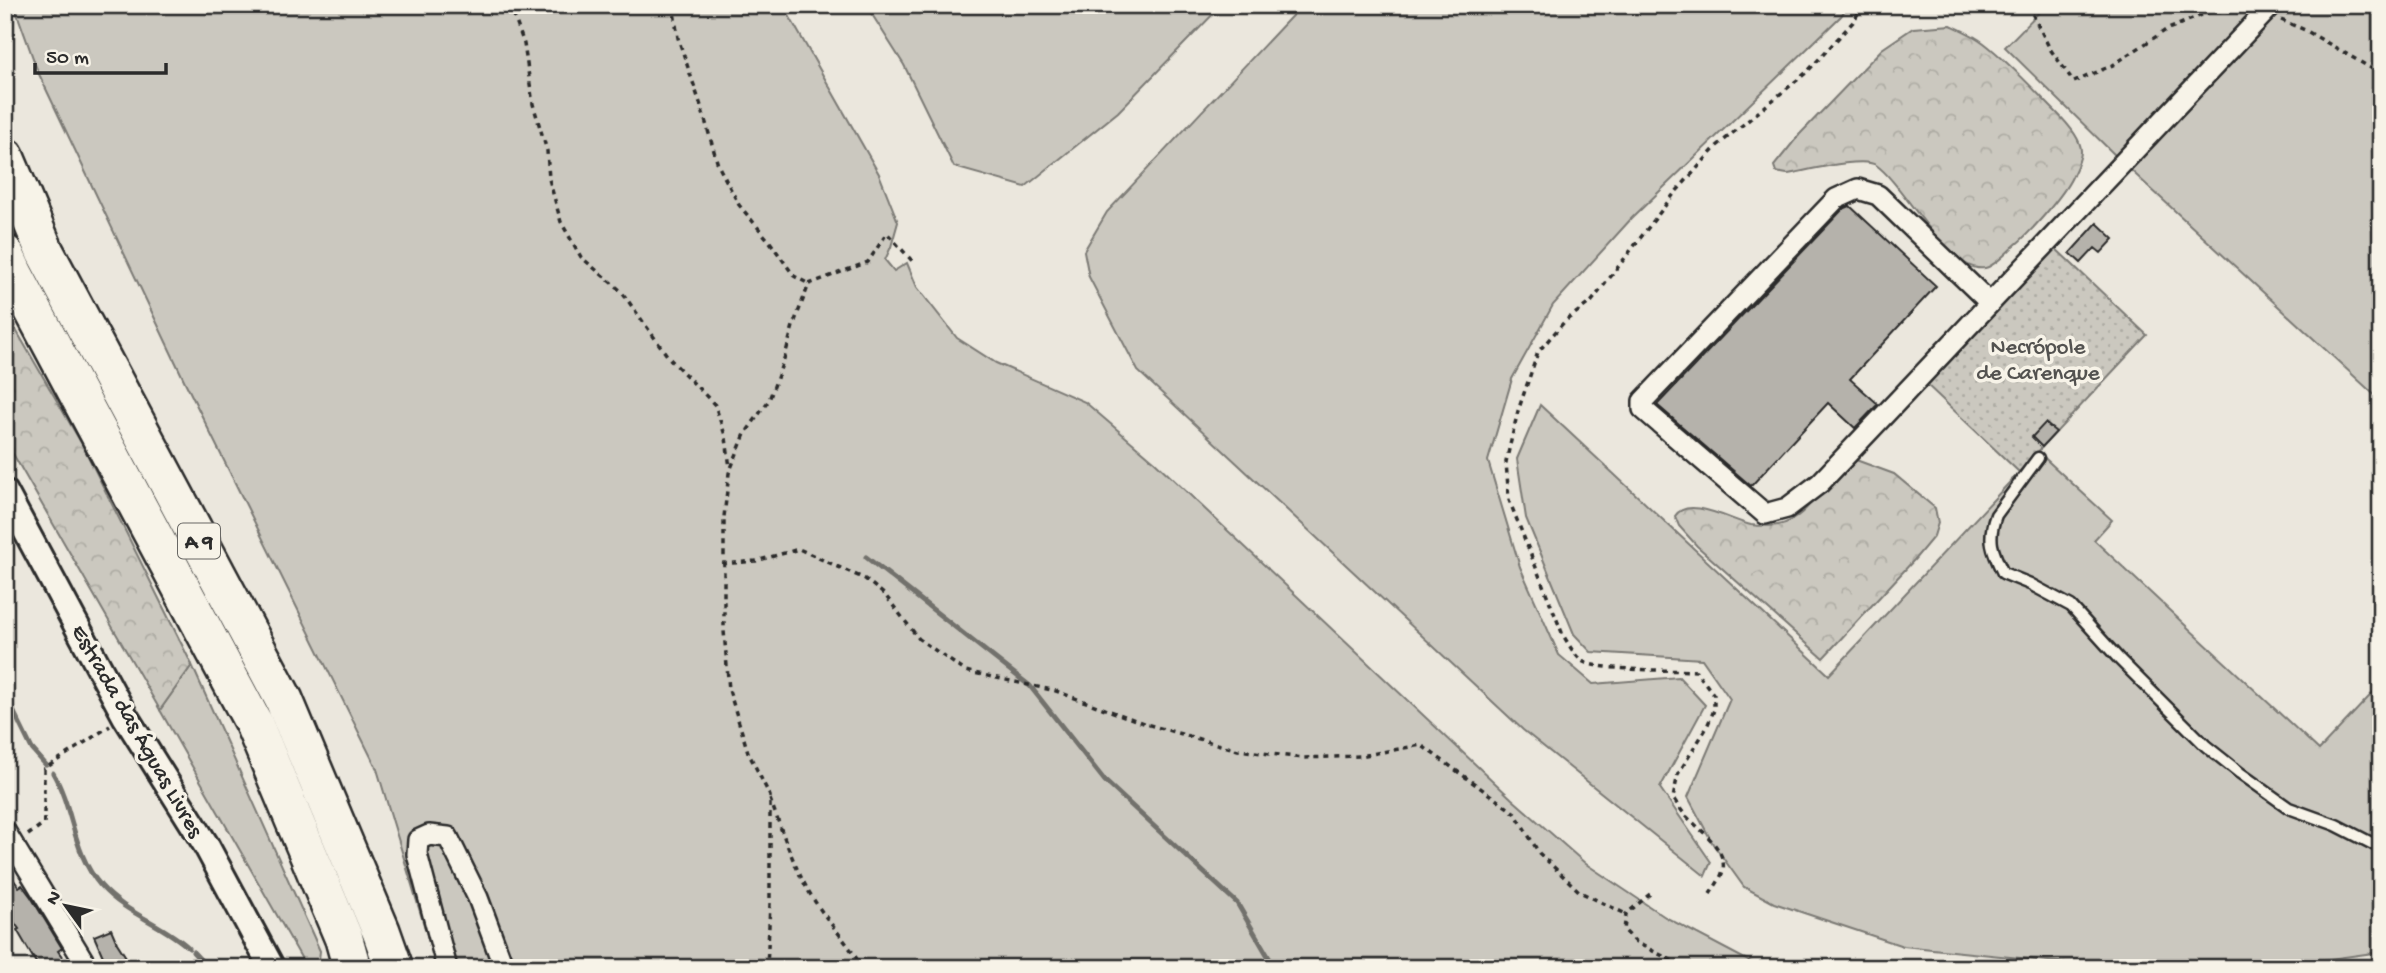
<svg xmlns="http://www.w3.org/2000/svg" width="2386" height="973" font-family="'Gochi Hand',sans-serif">
<style>
.grass{fill:#cbc8bf;stroke:#7b7a75;stroke-width:2}
.forest{fill:url(#forest-crowns);stroke:#7b7a75;stroke-width:2}
.park{fill:url(#park-dots);stroke:#7b7a75;stroke-width:2}
.lines{fill:none;stroke-linecap:round;stroke-linejoin:round}
.stream{stroke:#72716c;stroke-width:5}
.building{fill:#b5b2ab;stroke:#2b2b2b;stroke-width:2}
.service-casing{stroke:#2b2b2b;stroke-width:15}
.minor-casing{stroke:#2b2b2b;stroke-width:24}
.tertiary-casing{stroke:#2b2b2b;stroke-width:30}
.motorway-casing{stroke:#2b2b2b;stroke-width:42}
.path{stroke:#2b2b2b;stroke-width:3.5;stroke-dasharray:5 5;stroke-linecap:butt}
.service{stroke:#f7f3e8;stroke-width:10}
.minor{stroke:#f7f3e8;stroke-width:19}
.tertiary{stroke:#f7f3e8;stroke-width:24}
.motorway{stroke:#f7f3e8;stroke-width:37}
.labels{text-anchor:middle;stroke-width:7;stroke-linejoin:round;paint-order:stroke}
.shield{fill:#f7f3e8;stroke:#686764;stroke-width:2}
.shield-label{font-size:21px;font-weight:bold;fill:#2b2b2b}
.park-label{font-size:23px;fill:#535250;stroke:#f7f3e8}
.street-label{font-size:23px;fill:#2b2b2b;stroke:#f7f3e8}
</style>
<defs>
<pattern id="forest-crowns" width="20" height="18" patternUnits="userSpaceOnUse" patternTransform="scale(1.75)"><rect width="20" height="18" fill="#cbc8bf"/><path d="M2 6a3 3 0 1 1 6 0M12 15a3 3 0 1 1 6 0" fill="none" stroke="#aeaca4"/></pattern>
<pattern id="park-dots" width="8" height="8" patternUnits="userSpaceOnUse" patternTransform="scale(1.75)"><rect width="8" height="8" fill="#cbc8bf"/><path d="M2 2h.1M6 6h.1" fill="none" stroke="#aeaca4" stroke-width="1.8" stroke-linecap="round"/></pattern>
</defs>
<rect width="100%" height="100%" fill="#ebe7dd"/>
<filter id="ink" filterUnits="userSpaceOnUse"><feTurbulence type="fractalNoise" baseFrequency=".0143" numOctaves="2"/><feDisplacementMap in="SourceGraphic" scale="14" xChannelSelector="R" yChannelSelector="G"/><feConvolveMatrix kernelMatrix="1 2 1 2 8 2 1 2 1" color-interpolation-filters="sRGB"/></filter>
<g filter="url(#ink)">
<path class="grass" d="M 14,5 L 783,5 L 879,174 L 898,222 L 891,247 L 885,260 L 894,271 L 907,263 L 917,287 L 957,338 L 996,363 L 1085,402 L 1155,462 L 1512,799 L 1586,864 L 1665,917 L 1762,968 L 437,968 L 377,769 L 185,382 L 38,72 Z
M 866,5 L 1222,5 L 1118,112 L 1025,187 L 954,167 L 904,65 Z
M 1302,5 L 1848,5 L 1841,16 L 1631,219 L 1553,305 L 1512,379 L 1488,461 L 1520,567 L 1559,655 L 1593,684 L 1679,677 L 1705,705 L 1660,788 L 1711,862 L 1705,876 L 1523,730 L 1138,371 L 1089,277 L 1084,251 L 1107,212 Z
M 2046,5 L 2381,5 L 2381,401 L 2123,163 L 2005,47 Z
M 1540,405 L 1829,675 L 2038,452 L 2112,520 L 2094,540 L 2319,750 L 2381,684 L 2381,946 L 2373,953 L 2265,968 L 2116,968 L 1903,946 L 1774,903 L 1744,887 L 1713,844 L 1688,797 L 1730,699 L 1702,659 L 1591,652 L 1574,634 L 1526,518 L 1517,459 Z
M 192,665 L 320,951 L 318,968 L 307,968 L 160,710 Z"/>
<path class="forest" d="M 1951,25 C 1962,30 1974,35 1984,43 C 2010,63 2033,89 2056,112 C 2065,121 2082,139 2081,152 C 2081,159 2075,171 2072,177 C 2063,196 2030,233 2014,246 C 2006,253 1995,266 1985,268 C 1949,275 1904,184 1876,165 C 1862,156 1806,171 1787,174 L 1776,172 L 1774,166 L 1799,135 L 1882,49 L 1913,28 Z
M 5,311 L 83,446 L 192,665 L 160,710 L 5,440 Z
M 1856,460 L 1894,474 L 1935,508 L 1938,523 L 1934,536 L 1914,560 L 1823,658 L 1697,546 L 1679,526 L 1675,516 C 1688,495 1732,521 1751,525 C 1759,526 1770,526 1778,525 C 1812,520 1826,469 1856,460 Z"/>
<path class="park" d="M 2054,247 L 2147,335 L 2019,472 L 1926,384 Z"/>
<g class="lines">
<path class="stream" d="M 866,557 L 1030,686 L 1105,781 L 1237,903 L 1275,968
M 5,694 L 32,749 L 46,765
M 53,773 C 74,809 72,853 101,886 C 126,914 163,924 189,948
M 193,952 L 208,968"/>
</g>
<path class="building" d="M 1850,206 L 1936,286 L 1850,379 L 1878,404 L 1855,428 L 1828,403 L 1751,486 L 1657,405 L 1843,209 Z
M 2097,223 L 2114,239 L 2101,253 L 2095,248 L 2081,263 L 2070,253 Z
M 2045,423 L 2056,432 L 2042,447 L 2032,437 Z
M 5,868 L 19,887 L 22,885 L 31,897 L 62,948 L 58,951 L 66,962 L 57,968 L 39,968 L 17,930 L 19,929 L 5,910 Z
M 111,929 L 117,943 L 133,968 L 108,968 L 94,936 Z"/>
<g class="lines">
<g class="service-casing">
<path id="service" d="M 2038,458 L 1996,515 C 1987,539 1992,551 2003,573 L 2030,584 L 2071,606 L 2119,659 L 2206,746 L 2240,773 L 2289,808 L 2336,825 L 2381,848"/>
</g>
<g class="minor-casing">
<path id="minor" d="M 1990,303 L 1878,195 L 1858,189 L 1836,199 L 1643,401 L 1643,409 L 1765,514 L 1787,508 L 1820,483 L 2272,5
M 5,831 L 88,968
M 447,968 L 417,854 L 418,840 L 429,835 L 448,837 L 478,898 L 504,968"/>
</g>
<g class="tertiary-casing">
<path id="tertiary" d="M 5,492 L 125,716 L 206,845 L 272,968"/>
</g>
<g class="motorway-casing">
<path id="motorway" d="M 5,157 L 45,252 L 284,700 L 381,931 L 394,968
M 5,254 L 14,274 L 253,722 L 344,939 L 352,968"/>
</g>
<path class="path" d="M 510,5 L 524,44 L 533,104 L 547,151 L 549,179 L 561,222 L 581,257 L 621,291 L 669,358 L 715,405 L 726,438 L 730,468
M 673,5 L 678,38 L 701,106 L 718,165 L 739,205 L 770,242 L 794,276 L 809,284
M 2028,5 L 2050,49 L 2074,82 L 2113,65 L 2166,30 L 2209,12 L 2240,12
M 2281,20 L 2305,30 L 2381,74
M 722,564 L 756,561 L 799,549 L 865,579 L 885,595 L 919,639 L 965,671 L 1056,691 L 1146,724 L 1238,750 L 1303,758 L 1360,756 L 1421,745 L 1515,813 L 1539,853 L 1580,892 L 1626,914
M 770,799 C 782,831 795,871 814,900 C 829,924 849,943 862,968
M 28,835 L 44,823 L 44,769 L 110,726
M 1650,894 L 1626,914 L 1624,930 L 1637,943 L 1687,968
M 1710,894 C 1715,886 1721,879 1723,870 C 1727,849 1699,829 1686,816 C 1681,810 1677,804 1673,798 L 1678,774 L 1706,729 L 1714,710 L 1714,695 L 1696,671 C 1674,670 1597,671 1582,661 C 1574,655 1568,643 1563,635 L 1509,500 L 1506,462 L 1518,411 L 1538,352 L 1565,321 L 1592,301 L 1674,194 L 1717,146 L 1807,72 L 1853,22 L 1863,5
M 767,968 L 770,904 L 770,796 L 748,752 L 729,690 L 724,631 L 724,517 L 729,473 L 745,434 L 769,400 L 785,356 L 793,326 L 809,284 L 868,262 L 887,233 L 914,263"/>
<use href="#service" class="service"/>
<use href="#minor" class="minor"/>
<use href="#tertiary" class="tertiary"/>
<use href="#motorway" class="motorway"/>
</g>
</g>
<g class="labels">
<rect class="shield" x="178" y="523.5" width="42" height="35" rx="5"/>
<g class="shield-label">
<text x="199" y="548">A 9</text>
</g>
<g class="park-label">
<text x="2038" y="353">Necrópole<tspan x="2038" dy="26">de Carenque</tspan></text>
</g>
<g class="street-label">
<text transform="translate(139 730) rotate(60)" y="8">Estrada das Águas Livres</text>
</g>
</g>
<rect width="2386" height="973" fill="none" stroke="#f7f3e8" stroke-width="28"/>
<rect x="14" y="14" width="2358" height="945" fill="none" stroke="#2b2b2b" stroke-width="2.5" filter="url(#ink)"/>
<g transform="translate(66 906) rotate(303)" stroke="#f7f3e8" stroke-width="5" paint-order="stroke">
<path d="M0-5L12 26L0 18L-12 26Z" fill="#2b2b2b"/>
<text y="-10" font-size="19" font-weight="bold" text-anchor="middle" fill="#2b2b2b">N</text>
</g>
<path d="M35 63v10h131v-10" fill="none" stroke="#2b2b2b" stroke-width="3.5"/>
<text x="46" y="63" font-size="21" fill="#2b2b2b" stroke="#f7f3e8" stroke-width="5" paint-order="stroke">50 m</text>
</svg>
